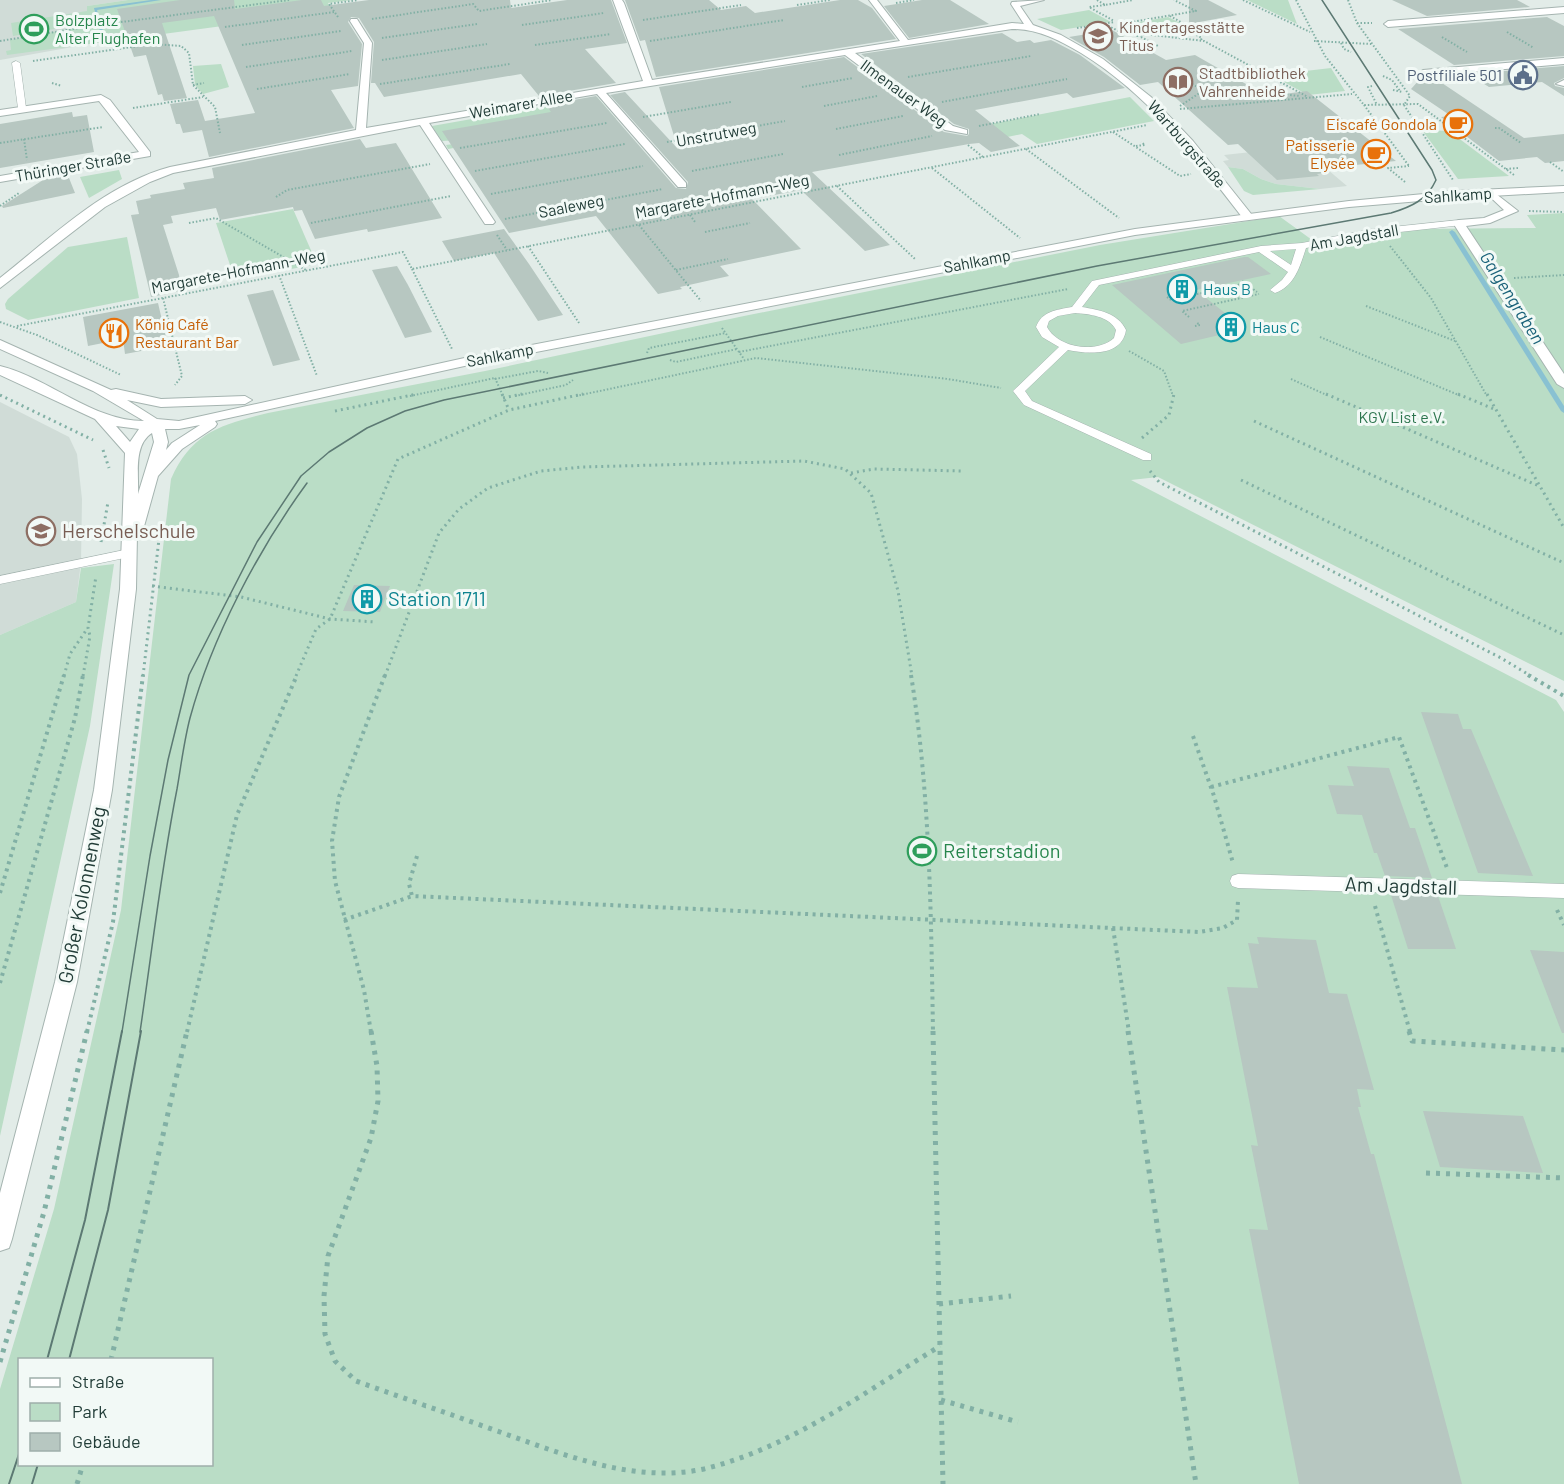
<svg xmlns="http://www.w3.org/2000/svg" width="1564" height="1484" viewBox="0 0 1564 1484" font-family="Barlow,sans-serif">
<rect width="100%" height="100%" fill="#e2ece8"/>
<g fill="#d0dcd7">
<path d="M0,0H128L87,6L95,43L0,60Z"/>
<path d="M1280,149L1308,153L1347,186L1320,189L1276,184L1261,179L1243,169L1228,167L1223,161L1229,160L1224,155Z"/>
<path d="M0,402L69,437L77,454L82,499L81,562L76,602L0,635Z"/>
</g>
<g fill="#baddc6" fill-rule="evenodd">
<path d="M128,0H352L328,3L331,9L326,12L7,55L6,51L11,50L10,40L91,25L90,23L13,36L11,23L87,11V6Z"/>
<path d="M1247,0H1288L1297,24Z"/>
<path d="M1089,10L1111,22L1061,30L1037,19Z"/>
<path d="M1168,17L1180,23C1165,33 1138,33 1122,25Z"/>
<path d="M221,64L229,87L203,94L195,85L193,66Z"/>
<path d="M1331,68L1345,91L1308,95L1271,75Z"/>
<path d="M597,97L616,119L448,149L446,145L461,143L460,140L442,141L432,126Z"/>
<path d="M1130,97L1154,121L1037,144L1022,134L993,140L975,127Z"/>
<path d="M1422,130L1449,131L1509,176L1458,179Z"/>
<path d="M1228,167L1243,169L1261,179L1276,184L1320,189L1253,195L1244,191Z"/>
<path d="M119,170L122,179L89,198L80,177Z"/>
<path d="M293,209L317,264L235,280L216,223Z"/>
<path d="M1564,213V681L1158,477L1131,480L1556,700L1564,712V1484H0V1389L54,1209L121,910L171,479C192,432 221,425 268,413L485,371L744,316L1100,245L1279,216L1319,245L1374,233L1415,229L1536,228L1527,215ZM20,1360H212V1464H20Z"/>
<path d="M127,237L139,298L28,320L6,309L5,304L8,299L68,247Z"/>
<path d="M114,564L90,726L0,1136V635L76,602L81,568Z"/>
</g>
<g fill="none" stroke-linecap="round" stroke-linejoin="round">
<g fill="#89c1d2" fill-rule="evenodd">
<path d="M151,0H161L97,10L106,42L103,43L94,8Z"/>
<path d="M1452,230L1455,232L1564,406V413L1561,411L1449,232Z"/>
</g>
</g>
<g fill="#b7c7c1">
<path d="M180,0H234L235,9L302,0H321L324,6L369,0H510L511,8L567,0H611L627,43L585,49L616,83L539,96L521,74L384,97L375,83H371L374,42L359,18L351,17L348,22L362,44L358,86L331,90L354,128L209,157L202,130L183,133L180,124H176L170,104L198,100L205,121L255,113L214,16L162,23L187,98L164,101L162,94L158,95L146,55L134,57L117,9Z"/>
<path d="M625,0H709L721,10L746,6L755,13L840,0H858L872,8L896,39L656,77L645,40L640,41Z"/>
<path d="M922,0H950L989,24L909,38L884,6Z"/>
<path d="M1189,0H1208L1237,15L1189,24Z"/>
<path d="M1392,0H1517L1530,7L1427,16Z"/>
<path d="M1547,17L1564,26V56L1454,65L1398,29Z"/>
<path d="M1112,30L1166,60L1195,55L1267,96L1307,91L1396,161L1325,168L1330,172L1317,174L1319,176L1277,180L1238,144L1228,145L1158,82L1140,85L1104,57L1069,37Z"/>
<path d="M1002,33L1017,42L1030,40L1034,43L1051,40L1055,42L1080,55L1125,88L1073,98L1067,93L975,110L1020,146L991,152L979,143L969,144L812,172L890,245L865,251L801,190L752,199L801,249L720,266L729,276L680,287L682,289L658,294L596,216L509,233L442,131L551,112L546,105L596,96L676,188L686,189L688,182L610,95L625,92L678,149L659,87L844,57L944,132L967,136L969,134V129L954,124L861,54Z"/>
<path d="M1564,66V78L1554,83L1555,86L1564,88V96L1542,82L1489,87L1468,74Z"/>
<path d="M1433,77L1524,138L1564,134V161L1545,163L1537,157L1499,161L1441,117L1451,116L1411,89L1421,78Z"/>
<path d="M72,112L73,117L87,115L94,152L0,168V124Z"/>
<path d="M360,139L366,148L396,143L442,218L368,232L367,229L315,239L302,210L294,211L293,207L220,220L216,208L171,216L173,223L163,225L179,275L181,291L151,297L131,215L139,214L136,201L151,198L150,195L185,189L183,183L214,178L212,168Z"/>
<path d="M67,173L75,193L3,208L2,206L51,175Z"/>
<path d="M504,229L529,264L563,315L538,321L494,253L454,261L442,241Z"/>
<path d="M1244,257H1248L1271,274L1196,290L1245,329L1181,344L1112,285Z"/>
<path d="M397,266L408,285L432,332L405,338L372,270Z"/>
<path d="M273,290L300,360L273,366L247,295Z"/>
<path d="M158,303L168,346L125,354L123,339L88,346L83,317Z"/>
<path d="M354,585L390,586L380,612L343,611Z"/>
<path d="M1421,712L1458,714L1463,729H1471L1533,876L1478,873Z"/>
<path d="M1347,766L1389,768L1410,828H1415L1432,878L1385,876L1377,853H1374L1362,815L1337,814L1328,785L1354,786Z"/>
<path d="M1391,895L1438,896L1456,949H1408Z"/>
<path d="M1257,937L1316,940L1329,993L1347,994L1374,1090L1357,1089L1361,1107H1358L1371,1154H1374L1462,1484H1299L1249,1229L1268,1230L1251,1145L1258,1146L1227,987L1258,988L1248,943L1259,944Z"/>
<path d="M1530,950L1564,952V1033H1562Z"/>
<path d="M1423,1111L1523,1116L1543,1173L1440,1167Z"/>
</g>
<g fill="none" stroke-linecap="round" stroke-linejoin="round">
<g stroke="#a5b4b0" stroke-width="1">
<g id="service">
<path d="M16,61L20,63L26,108L22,110L18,108L12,63Z"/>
<path d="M1459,220L1464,223L1462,225L1373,235L1306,248C1300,266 1295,286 1275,293L1270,290L1282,280L1288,272L1259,252L1099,285L1082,307C1099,310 1118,313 1126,330C1122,357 1088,354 1068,350L1025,391L1032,401L1151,454V460H1143L1024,405L1013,391L1059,347L1042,337L1036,327C1042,311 1056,310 1072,307L1092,281L1261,246L1302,243L1373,229ZM1296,249L1291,265L1270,251ZM1075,313C1089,314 1109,316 1116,330L1114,338C1097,354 1058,348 1047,327L1049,321L1058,316Z"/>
<path d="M129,549L134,550L135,553L134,556L0,584V576Z"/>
<path d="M1238,874L1564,884V898L1238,888L1232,886L1230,881L1232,876Z"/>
</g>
</g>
<g stroke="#a5b4b0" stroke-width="2">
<path id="pedestrian" d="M1564,80V86L1556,84Z"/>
</g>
<g stroke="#a5b4b0" stroke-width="2">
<g id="minor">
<path d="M613,0H622L624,3L652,80L900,41L869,0H877L908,40L1012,23L1024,24L1011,4L1012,2L1044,0L1020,6L1033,25L1061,35L1103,59L1151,97L1193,141L1252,215L1250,217H1242C1195,156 1148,94 1081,53C1059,40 1038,29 1012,29L855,53L953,126L967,130V134L945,130L845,55L606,93L686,183V187H678L597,94L429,123L495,222L493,224H485L420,125L173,173L150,182L105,207L0,288V278C52,237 104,185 170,167L356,130L364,43L350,21L351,19H357L372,43L366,128L643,81Z"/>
<path d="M1564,7V13L1388,27L1384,24L1388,21Z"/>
<path d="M1564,58V64L1423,76L1418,73L1423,70Z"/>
<path d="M101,95L110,100L150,152V156L0,182V176L139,152L99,101L0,116V110Z"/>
<path d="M1491,190L1518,211L1490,223L1466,226L1564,374V388L1557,384L1453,223L1459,220L1484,218L1504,210L1486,193Z"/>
</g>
</g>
<g stroke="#a5b4b0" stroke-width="2">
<path id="tertiary" d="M1564,186V192L1456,198L1349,207L1135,235L469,365L215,421L217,424L215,427L182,449L158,476L143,530L137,534L136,589L112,790L77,982L12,1239L9,1248L0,1251V1193L55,982L94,790L120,589L125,453L95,419L0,375V366C49,378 92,421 144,421L93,391L0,349V340L111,390L116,389L161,399L245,396L252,400L245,404L161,407L127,400L157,419L179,421L469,357L1135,229L1349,201L1456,191ZM200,425L172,443L166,450L168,442L165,429H179ZM116,426L139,429L130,442ZM152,433L154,442L138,494C139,475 133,445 152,433Z"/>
</g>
<g stroke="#82b0a5" stroke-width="2" stroke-dasharray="1.5 2" stroke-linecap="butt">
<path d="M1097,0L1105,5L1133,0"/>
<path d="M1243,0L1310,32"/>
<path d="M1296,0L1325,56L1364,105L1418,104L1514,175"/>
<path d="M1348,0L1357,23L1410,96L1404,105"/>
<path d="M896,3L914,0"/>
<path d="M797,5L830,0"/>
<path d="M1105,5L1089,7L1114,21"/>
<path d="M1170,16L1186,25L1179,26"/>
<path d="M338,17L329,4L358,0"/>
<path d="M372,19L473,4L479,11L552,0"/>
<path d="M643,20L741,5"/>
<path d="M1357,23H1372"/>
<path d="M1105,24L1118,31L1129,33"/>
<path d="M1120,24L1196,11L1174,0"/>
<path d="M522,25L604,13"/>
<path d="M1121,25L1132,31"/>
<path d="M225,27L334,12"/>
<path d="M1077,28L1115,22"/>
<path d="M1137,31L1144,35L1137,36L1129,33Z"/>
<path d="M1143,32L1179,26L1202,38L1201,40"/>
<path d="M1507,32L1534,48"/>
<path d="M1144,34L1204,41L1308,97"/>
<path d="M1141,37L1158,46"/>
<path d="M1442,37L1467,52"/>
<path d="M382,38L477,24"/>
<path d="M0,41L91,26L289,0"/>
<path d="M650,41L784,20"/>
<path d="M1314,41L1371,44"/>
<path d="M1341,43L1344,49L1351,52"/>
<path d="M242,45L341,31"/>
<path d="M535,45L611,34"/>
<path d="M382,60L487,44"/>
<path d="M33,61L153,44L181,46L189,53L193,85L215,107L220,133"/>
<path d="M246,67L352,51"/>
<path d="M1383,76L1392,80L1400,91"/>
<path d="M908,77L1031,56"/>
<path d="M52,83L62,86"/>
<path d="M380,84L510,64"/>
<path d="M1192,84L1203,90"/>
<path d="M193,85L204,83"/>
<path d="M1372,86L1368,87L1377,105"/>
<path d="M802,87L853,78"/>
<path d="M257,89L350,74"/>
<path d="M1393,90L1402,92"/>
<path d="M942,102L1067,79"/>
<path d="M1364,105L1409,166"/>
<path d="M1404,105L1453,180"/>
<path d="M824,106L877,96"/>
<path d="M1180,106L1204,90L1218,88L1300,96"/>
<path d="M133,108L203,97"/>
<path d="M1180,109L1352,94"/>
<path d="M643,117L731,102"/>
<path d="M979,126L1040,114"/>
<path d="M1495,128H1499L1521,143"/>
<path d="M836,129L903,116"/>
<path d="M1113,132L1180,176L1191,174"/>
<path d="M1455,132L1472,130"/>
<path d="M24,139L27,160"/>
<path d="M667,142L785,121"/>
<path d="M0,143L103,127"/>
<path d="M968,145L983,157"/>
<path d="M1136,146L1145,145L1141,142"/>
<path d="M460,148L607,123"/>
<path d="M1026,149L1119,218"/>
<path d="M839,155L932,136"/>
<path d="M1550,162L1564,172"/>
<path d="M932,168L1020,238"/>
<path d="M1506,169L1518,168"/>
<path d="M475,171L625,144"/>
<path d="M692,171L783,154"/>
<path d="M1405,182L1388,168L1409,166"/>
<path d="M837,186L915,259"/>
<path d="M491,194L643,166"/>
<path d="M276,197L287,190L430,164"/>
<path d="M690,197L703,211"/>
<path d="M0,206L19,193"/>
<path d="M1529,211L1564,212"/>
<path d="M690,215L695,222"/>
<path d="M505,219L663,189"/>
<path d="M189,223L216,218L306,270"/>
<path d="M311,223L451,196"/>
<path d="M639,225L701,301"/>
<path d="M705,232L750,223"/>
<path d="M497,235L507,250"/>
<path d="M528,246L579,323"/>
<path d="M1390,246L1431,298L1487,396"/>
<path d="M412,269L452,349"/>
<path d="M676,270L728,259"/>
<path d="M279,275L317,376"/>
<path d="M1514,278L1564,275"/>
<path d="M1242,281L1257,292"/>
<path d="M1167,297L1171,300L1246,283"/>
<path d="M163,298L182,376L175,385"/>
<path d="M1366,306L1455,341"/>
<path d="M1189,317L1182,311L1259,294"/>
<path d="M0,322L37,335L121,375"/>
<path d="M17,326L403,252L412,269L1147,125"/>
<path d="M1195,326L1200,325L1196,322"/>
<path d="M722,328L744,359"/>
<path d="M1320,337L1461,396"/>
<path d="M1129,351L1164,371L1173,396"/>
<path d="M739,352L1068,289"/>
<path d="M647,353L649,348L726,333"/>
<path d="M670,360L676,362L737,349"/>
<path d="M495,378L503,396"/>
<path d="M495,379L538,371L548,373"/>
<path d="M1291,379L1329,396"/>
<path d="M410,396L495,378"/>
<path d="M515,396L566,385L573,380"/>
<path d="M576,396L756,358L948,379L1001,388"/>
</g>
<g stroke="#82b0a5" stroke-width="3" stroke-dasharray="2 4" stroke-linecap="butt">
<path d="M502,394L509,410"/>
<path d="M1326,394L1539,486"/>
<path d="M1458,394L1494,409"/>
<path d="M1487,394L1564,528"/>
<path d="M0,395L93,440"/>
<path d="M503,398L522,394"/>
<path d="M335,411L417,394"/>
<path d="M1254,421L1564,563"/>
<path d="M1142,438L1169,415L1174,394"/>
<path d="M103,450L109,468"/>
<path d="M1150,471L1159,482L1501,658L1531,676"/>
<path d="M851,473L874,469L963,471"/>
<path d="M1241,480L1564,635"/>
<path d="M101,542L108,502"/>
<path d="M152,586L241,597L330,619L376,622"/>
<path d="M64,676L70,654L87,629"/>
<path d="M83,676L90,636L88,628L96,576"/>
<path d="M143,676L161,522"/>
<path d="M296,676L316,629L330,619L398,459L509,410L583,394"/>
<path d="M385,676L439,533L459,509L488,488L541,471L583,467L804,461L845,469L871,493L898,591L912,676"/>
</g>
<g stroke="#82b0a5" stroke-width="4" stroke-dasharray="3 4.5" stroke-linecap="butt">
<path d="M911,675C930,792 931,913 933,1032"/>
<path d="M1528,675L1564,696"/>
<path d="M1193,736L1214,796L1233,863"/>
<path d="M1211,787L1399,737L1447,868"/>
<path d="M417,856L409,884L412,896L1199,932L1223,928L1237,920L1238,900"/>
<path d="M0,893L64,675"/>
<path d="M1375,906L1410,1032"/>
<path d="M1557,910L1564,925"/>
<path d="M344,920L412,896"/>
<path d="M1113,928L1129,1032"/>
<path d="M0,983L75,718L83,675"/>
<path d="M87,1032L113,922L143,675"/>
<path d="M187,1032L237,815L297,675"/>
<path d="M371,1032L364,990L335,881L332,841L339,797L385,675"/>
</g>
<g stroke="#82b0a5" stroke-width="5" stroke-dasharray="4 6" stroke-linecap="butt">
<path d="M371,1031L377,1066L378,1101L371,1138L328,1256L324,1296L325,1334L335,1361L356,1381C403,1398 450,1414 497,1431C563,1454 632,1484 704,1469C790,1448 865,1392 940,1346"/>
<path d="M933,1031L943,1484"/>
<path d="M1128,1031L1196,1484"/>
<path d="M1409,1031L1412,1041L1564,1050"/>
<path d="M1426,1173L1564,1178"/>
<path d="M939,1304L1011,1296"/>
<path d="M111,1360L187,1031"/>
<path d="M0,1362L44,1212L87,1031"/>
<path d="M941,1400L1018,1422"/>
<path d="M77,1484L83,1464"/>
</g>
<use href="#service" fill="#fff" fill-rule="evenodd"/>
<use href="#pedestrian" fill="#fff" fill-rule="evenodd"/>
<use href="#minor" fill="#fff" fill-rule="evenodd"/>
<use href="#tertiary" fill="#fff" fill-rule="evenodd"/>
<g stroke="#5c7973" stroke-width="1.5">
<path d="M122,1032L150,856L168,760L189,675L257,542L301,476L329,452L367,428L405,411L444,400L1097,266L1391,213C1411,207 1427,200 1436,180L1432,170L1322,0"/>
<path d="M140,1032C152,951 161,870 177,789C181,766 184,741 190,718C212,637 258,550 307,483"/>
</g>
<g stroke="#5c7973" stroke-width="2">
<path d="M47,1360L85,1220L122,1031"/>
<path d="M69,1360L108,1210L141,1031"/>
<path d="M9,1484L20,1451"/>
<path d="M32,1484L38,1464"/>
</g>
</g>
<defs>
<g id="stadium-ring" transform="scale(1.5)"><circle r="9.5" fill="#f2f9f6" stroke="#2e9e5b" stroke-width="1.5"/><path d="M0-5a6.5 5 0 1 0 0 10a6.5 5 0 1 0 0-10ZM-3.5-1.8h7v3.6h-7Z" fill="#2e9e5b"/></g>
<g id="school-ring" transform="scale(1.5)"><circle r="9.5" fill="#f2f9f6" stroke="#8d6e63" stroke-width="1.5"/><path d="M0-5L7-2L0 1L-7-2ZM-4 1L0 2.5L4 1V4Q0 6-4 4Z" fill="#8d6e63"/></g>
<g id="civic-ring" transform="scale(1.5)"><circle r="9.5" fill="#f2f9f6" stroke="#5c6f8a" stroke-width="1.5"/><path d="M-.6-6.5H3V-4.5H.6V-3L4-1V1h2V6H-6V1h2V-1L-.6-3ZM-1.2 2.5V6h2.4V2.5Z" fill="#5c6f8a"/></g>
<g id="library-ring" transform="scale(1.5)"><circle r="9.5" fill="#f2f9f6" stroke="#8d6e63" stroke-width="1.5"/><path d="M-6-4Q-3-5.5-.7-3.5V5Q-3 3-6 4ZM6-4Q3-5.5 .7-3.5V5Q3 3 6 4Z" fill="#8d6e63"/></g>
<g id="cafe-ring" transform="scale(1.5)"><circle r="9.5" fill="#f2f9f6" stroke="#e8710a" stroke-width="1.5"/><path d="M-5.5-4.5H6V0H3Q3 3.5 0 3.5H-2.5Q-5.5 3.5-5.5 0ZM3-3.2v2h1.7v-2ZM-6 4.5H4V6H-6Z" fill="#e8710a"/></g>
<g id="building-ring" transform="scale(1.5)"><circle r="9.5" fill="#f2f9f6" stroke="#0f9aa8" stroke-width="1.5"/><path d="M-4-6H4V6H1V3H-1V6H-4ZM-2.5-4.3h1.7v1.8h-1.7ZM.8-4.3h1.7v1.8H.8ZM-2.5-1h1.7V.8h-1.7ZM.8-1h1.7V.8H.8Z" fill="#0f9aa8"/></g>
<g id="restaurant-ring" transform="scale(1.5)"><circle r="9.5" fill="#f2f9f6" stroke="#e8710a" stroke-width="1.5"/><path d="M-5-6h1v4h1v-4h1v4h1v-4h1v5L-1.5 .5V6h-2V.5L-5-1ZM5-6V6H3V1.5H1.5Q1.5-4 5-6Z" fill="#e8710a"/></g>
</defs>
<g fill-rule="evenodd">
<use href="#stadium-ring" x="34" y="29"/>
<use href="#school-ring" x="1098" y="36"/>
<use href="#civic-ring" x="1523" y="75"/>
<use href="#library-ring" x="1178" y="82"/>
<use href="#cafe-ring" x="1458" y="124"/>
<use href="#cafe-ring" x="1376" y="154"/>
<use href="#building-ring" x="1182" y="289"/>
<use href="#building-ring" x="1231" y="327"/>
<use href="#restaurant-ring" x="114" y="333"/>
<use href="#school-ring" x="41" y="531"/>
<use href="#building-ring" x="367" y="599"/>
<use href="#stadium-ring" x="922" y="851"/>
</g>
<g text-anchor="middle" stroke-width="6" stroke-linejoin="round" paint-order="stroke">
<g font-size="16" fill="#27864d" stroke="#f2f9f6" text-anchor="start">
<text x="55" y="26">Bolzplatz<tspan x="55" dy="18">Alter Flughafen</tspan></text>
</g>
<g font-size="16" fill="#785e54" stroke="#f2f9f6" text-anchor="start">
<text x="1119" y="33">Kindertagesstätte<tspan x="1119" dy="18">Titus</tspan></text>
<text x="1199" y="79">Stadtbibliothek<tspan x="1199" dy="18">Vahrenheide</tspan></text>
</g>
<g font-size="16" fill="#4e5e75" stroke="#f2f9f6" text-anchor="end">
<text x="1502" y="81">Postfiliale 501</text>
</g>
<g font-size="16" fill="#223d38" stroke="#f2f9f6">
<text transform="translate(904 93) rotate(36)" y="6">Ilmenauer Weg</text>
<text transform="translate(521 104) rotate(-10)" y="6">Weimarer Allee</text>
<text transform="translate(716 134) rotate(-10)" y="6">Unstrutweg</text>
<text transform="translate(1187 144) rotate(49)" y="6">Wartburgstraße</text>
<text transform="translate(73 166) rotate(-10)" y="6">Thüringer Straße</text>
<text transform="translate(1458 195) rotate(-4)" y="6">Sahlkamp</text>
<text transform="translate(722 196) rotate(-11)" y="6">Margarete-Hofmann-Weg</text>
<text transform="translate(571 206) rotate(-11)" y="6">Saaleweg</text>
<text transform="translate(1354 237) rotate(-10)" y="6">Am Jagdstall</text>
<text transform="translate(977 261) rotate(-11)" y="6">Sahlkamp</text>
<text transform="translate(238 271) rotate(-11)" y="6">Margarete-Hofmann-Weg</text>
<text transform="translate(500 355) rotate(-11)" y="6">Sahlkamp</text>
</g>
<g font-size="16" fill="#c56008" stroke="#f2f9f6" text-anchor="end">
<text x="1437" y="130">Eiscafé Gondola</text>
<text x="1355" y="151">Patisserie<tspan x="1355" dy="18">Elysée</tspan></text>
<text x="135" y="330" text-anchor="start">König Café<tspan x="135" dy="18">Restaurant Bar</tspan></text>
</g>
<g font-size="16" fill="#0d838f" stroke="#f2f9f6" text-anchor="start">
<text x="1203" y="295">Haus B</text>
<text x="1252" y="333">Haus C</text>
</g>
<g font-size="16" fill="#2b744d" stroke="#f2f9f6">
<text x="1402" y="423">KGV List e.V.</text>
</g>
<g font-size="18" font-style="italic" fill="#1b637a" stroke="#f2f9f6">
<text transform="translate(1512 298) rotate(58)" y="6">Galgengraben</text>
</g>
<g font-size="20" fill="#785e54" stroke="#f2f9f6" text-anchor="start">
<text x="62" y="538">Herschelschule</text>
</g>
<g font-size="20" fill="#0d838f" stroke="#f2f9f6" text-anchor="start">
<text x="388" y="606">Station 1711</text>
</g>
<g font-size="20" fill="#27864d" stroke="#f2f9f6" text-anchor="start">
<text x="943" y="858">Reiterstadion</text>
</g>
<g font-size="20" fill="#223d38" stroke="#f2f9f6">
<text transform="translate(1401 886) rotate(2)" y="7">Am Jagdstall</text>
<text transform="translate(82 895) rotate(-79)" y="7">Großer Kolonnenweg</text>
</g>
</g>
<rect x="18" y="1358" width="195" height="108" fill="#f2f9f6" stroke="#9faeaa" stroke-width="1.5"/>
<rect x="30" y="1378" width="30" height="9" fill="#ffffff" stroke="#9faeaa" stroke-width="1.5"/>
<text x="72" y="1388" font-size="18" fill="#223d38">Straße</text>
<rect x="30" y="1403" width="30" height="18" fill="#baddc6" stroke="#9faeaa" stroke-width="1.5"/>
<text x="72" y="1418" font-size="18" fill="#223d38">Park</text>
<rect x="30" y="1433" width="30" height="18" fill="#b7c7c1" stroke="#9faeaa" stroke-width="1.5"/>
<text x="72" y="1448" font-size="18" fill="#223d38">Gebäude</text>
</svg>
